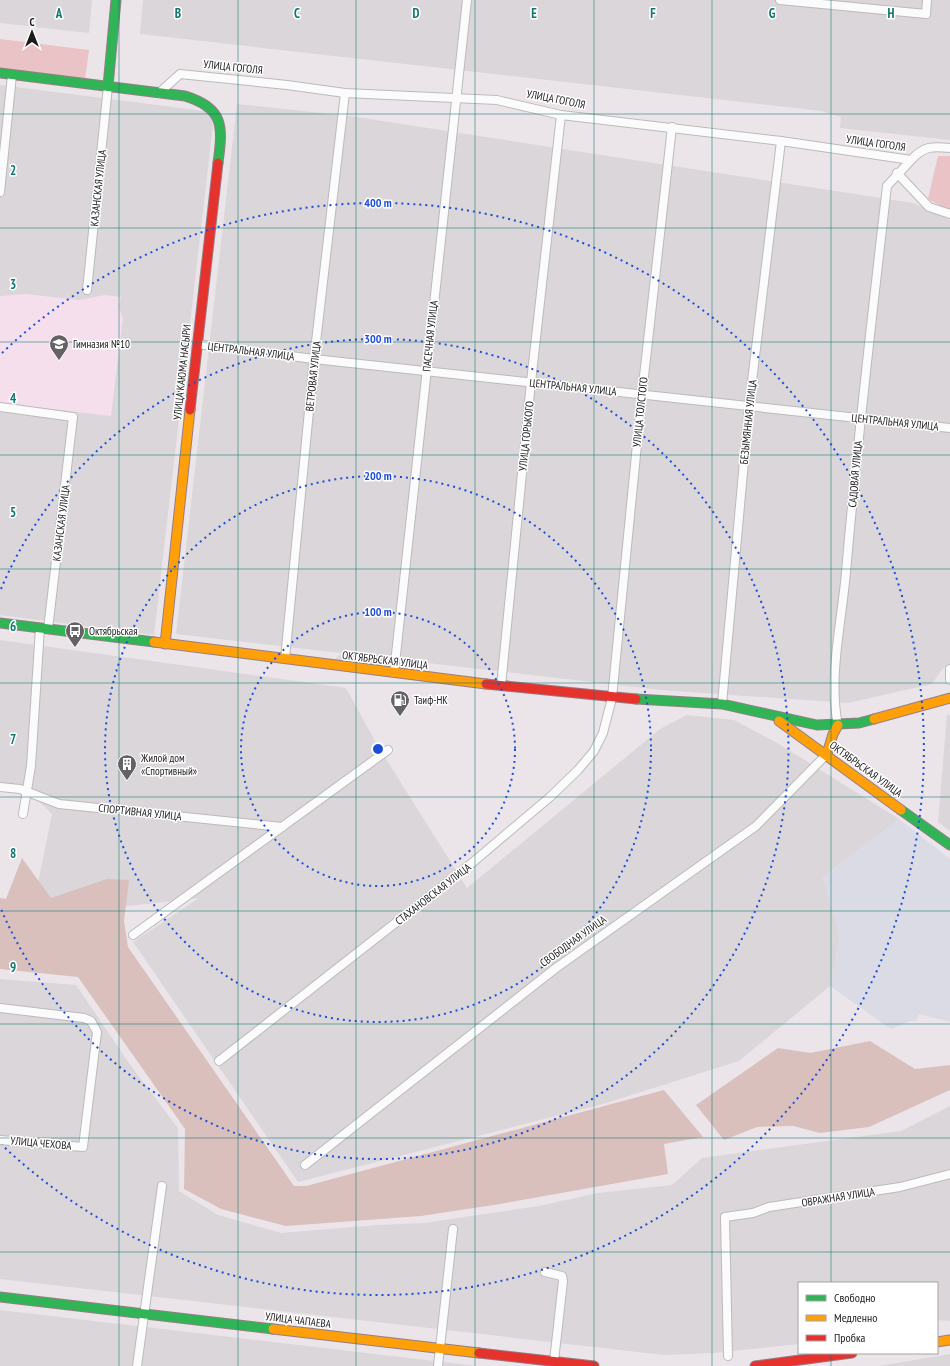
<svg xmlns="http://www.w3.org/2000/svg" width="950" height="1366" viewBox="0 0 950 1366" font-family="'PT Sans Narrow',sans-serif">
<rect width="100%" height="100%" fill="#ebe5ea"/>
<g fill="#dad6d9">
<path d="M0,0H92L89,33L0,23Z"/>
<path d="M143,0H950V140L840,128L841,117L821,111L140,34Z"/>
<path d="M0,85L204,111L211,116L213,125L154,635L0,615Z"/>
<path d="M237,104L350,116L913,203L950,220V667L943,668L932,684L848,703L661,690L176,634Z"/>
<path d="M0,640L346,688L376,743L467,888L660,729L687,715L734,720L779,744L899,819L823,877L840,936L830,986L739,1061L603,1104L298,1182L133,942L199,898L31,917L52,814L22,785L0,783Z"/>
<path d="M947,715H950V831L938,822Z"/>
<path d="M0,979L76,985L131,1066L178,1128L179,1191L218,1215L281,1233L378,1225L424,1223L539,1206L598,1193L672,1185L702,1158L901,1131L950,1106V1321L937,1320V1283H799V1344L714,1353L664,1355L0,1279Z"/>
<path d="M0,1310L477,1366H0Z"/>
<path d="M950,1354V1366H879Z"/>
</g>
<path fill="#dadbe4" d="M899,819L950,859V1022L919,1014L916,1021H910L891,1029L830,986L840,936L823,877Z"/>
<path fill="#f5dfec" d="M26,294L79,300L105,295L121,297L119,307L123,319L111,416L0,403V296Z"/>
<g fill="#e9c3c6">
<path d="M0,39L89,50L85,79L0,68Z"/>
<path d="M938,156H950V211L928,199Z"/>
</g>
<g fill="#dac0bc">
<path d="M22,858L51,898L107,879L129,880L124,921L128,947L294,1186H306L664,1090L703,1137L664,1144L668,1174L500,1204L421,1216L286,1226L221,1209L184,1189L185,1129L78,977L0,969V898L6,899Z"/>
<path d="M870,1041L915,1069L950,1065V1090L869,1127L820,1133L793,1126L757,1127L724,1140L696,1105L778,1048L810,1053Z"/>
</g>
<path fill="#d9d7d9" d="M354,642L388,646L387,666L333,661Z"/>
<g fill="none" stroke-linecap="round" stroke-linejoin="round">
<g stroke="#bcbabc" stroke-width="10">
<g id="street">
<path d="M780,0L926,14L927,0"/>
<path d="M159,93L180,74L287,85L345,93L497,100L561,115L781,141L911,160C924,146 932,146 950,148"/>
<path d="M897,173L929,207L950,214"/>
<path d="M0,192L12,75"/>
<path d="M87,290L108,86"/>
<path d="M197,344L314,359L950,428"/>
<path d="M0,407L73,417L48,629"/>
<path d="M285,659L314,359L345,93"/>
<path d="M950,669V680"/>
<path d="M394,673L467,0"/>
<path d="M501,686L531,382L561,115"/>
<path d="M722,704L749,406L781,141"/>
<path d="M838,725C828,678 842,620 846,572C857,443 872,315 887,186L911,160"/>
<path d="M0,787L20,789L59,804L282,827"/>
<path d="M23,814L31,766L40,628"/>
<path d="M133,935L388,750"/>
<path d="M0,1008L84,1018L91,1021L97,1032L83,1147L0,1140"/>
<path d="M219,1061L472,863L550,797L578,770L594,751L603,733L612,698L642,394L672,127"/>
<path d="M305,1165L556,968L756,826L827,754"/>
<path d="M545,1272L562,1276L563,1281L554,1361"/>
<path d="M728,1356L725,1217L753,1213L769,1207L900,1187L950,1174"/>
<path d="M137,1366L162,1186"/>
<path d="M438,1366L453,1229"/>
</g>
</g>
<g stroke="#957e88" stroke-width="11">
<g id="fast">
<path d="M0,73L185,96C224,108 223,126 218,163"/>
<path d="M108,86L116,0"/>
<path d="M0,623L154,642"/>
<path d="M636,699L722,704L817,725L859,723L874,719"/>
<path d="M901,810L950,845"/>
<path d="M0,1297L273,1329"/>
</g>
</g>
<g stroke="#957e88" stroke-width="11">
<g id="slow">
<path d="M154,642L486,684"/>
<path d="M165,644L190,410"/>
<path d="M874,719L950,698"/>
<path d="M779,721L901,810"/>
<path d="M827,754L833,734L838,725"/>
<path d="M273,1329L479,1353"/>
<path d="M937,1342L950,1340"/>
</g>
</g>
<g stroke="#957e88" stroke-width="11">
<g id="jam">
<path d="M190,410L218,163"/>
<path d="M486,684L636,699"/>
<path d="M479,1353L594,1366"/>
<path d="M755,1366L852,1353"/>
</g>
</g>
<use href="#street" stroke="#fcfbfc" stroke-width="8"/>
<use href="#fast" stroke="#30b455" stroke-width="9"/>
<use href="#slow" stroke="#ff9f0a" stroke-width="9"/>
<use href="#jam" stroke="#e5322d" stroke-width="9"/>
</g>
<path fill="none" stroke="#0f766e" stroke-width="1" stroke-opacity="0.55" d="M119,0V1366M238,0V1366M356,0V1366M475,0V1366M594,0V1366M712,0V1366M831,0V1283M0,114H950M0,228H950M0,342H950M0,455H950M0,569H950M0,683H950M0,797H950M0,911H950M0,1024H950M0,1138H950M0,1252H950M831,1353V1366"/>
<g fill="none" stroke="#1d4ed8" stroke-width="2" stroke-dasharray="2 4">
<circle cx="378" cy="749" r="137"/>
<circle cx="378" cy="749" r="273"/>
<path d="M1 589A410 410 0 1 1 1 909"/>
<path d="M2 353A546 546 0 1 1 2 1145"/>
</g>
<defs>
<g id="school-pin" transform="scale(1)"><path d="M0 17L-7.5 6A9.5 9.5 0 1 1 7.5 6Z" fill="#646264" stroke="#fff"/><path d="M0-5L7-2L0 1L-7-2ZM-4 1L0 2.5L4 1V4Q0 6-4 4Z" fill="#fff"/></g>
<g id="bus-pin" transform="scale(1)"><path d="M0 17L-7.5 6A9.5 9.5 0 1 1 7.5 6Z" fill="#646264" stroke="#fff"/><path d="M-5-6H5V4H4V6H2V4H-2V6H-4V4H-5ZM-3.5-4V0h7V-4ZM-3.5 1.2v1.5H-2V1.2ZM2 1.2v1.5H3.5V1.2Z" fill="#fff"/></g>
<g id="fuel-pin" transform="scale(1)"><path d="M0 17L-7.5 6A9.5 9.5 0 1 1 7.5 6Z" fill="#646264" stroke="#fff"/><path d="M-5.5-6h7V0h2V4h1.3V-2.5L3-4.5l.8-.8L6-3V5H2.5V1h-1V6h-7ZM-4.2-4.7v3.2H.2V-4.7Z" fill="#fff"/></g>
<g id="building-pin" transform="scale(1)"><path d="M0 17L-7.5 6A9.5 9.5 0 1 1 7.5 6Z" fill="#646264" stroke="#fff"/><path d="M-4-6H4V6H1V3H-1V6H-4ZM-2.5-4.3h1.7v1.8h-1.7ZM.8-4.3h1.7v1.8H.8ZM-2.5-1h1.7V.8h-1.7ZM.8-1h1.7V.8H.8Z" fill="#fff"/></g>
</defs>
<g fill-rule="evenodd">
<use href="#school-pin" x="59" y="344"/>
<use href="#bus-pin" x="75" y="631"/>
<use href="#fuel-pin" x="400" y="700"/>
<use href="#building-pin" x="127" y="764"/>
</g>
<g text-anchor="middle" stroke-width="3" stroke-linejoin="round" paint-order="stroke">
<g font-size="11" fill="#1c1c1c" stroke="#fff">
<text transform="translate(233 67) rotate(6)" y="4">УЛИЦА ГОГОЛЯ</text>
<text transform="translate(556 99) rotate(11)" y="4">УЛИЦА ГОГОЛЯ</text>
<text transform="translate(876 143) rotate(8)" y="4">УЛИЦА ГОГОЛЯ</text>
<text transform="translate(98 188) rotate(-84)" y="4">КАЗАНСКАЯ УЛИЦА</text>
<text transform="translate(430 336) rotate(-84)" y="4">ПАСЕЧНАЯ УЛИЦА</text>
<text transform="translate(251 351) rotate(7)" y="4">ЦЕНТРАЛЬНАЯ УЛИЦА</text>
<text transform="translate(182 372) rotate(-84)" y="4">УЛИЦА КАЮМА НАСЫРИ</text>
<text transform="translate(313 376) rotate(-84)" y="4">ВЕТРОВАЯ УЛИЦА</text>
<text transform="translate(573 387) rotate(6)" y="4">ЦЕНТРАЛЬНАЯ УЛИЦА</text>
<text transform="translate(640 412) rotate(-84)" y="4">УЛИЦА ТОЛСТОГО</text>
<text transform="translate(748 422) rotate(-84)" y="4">БЕЗЫМЯННАЯ УЛИЦА</text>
<text transform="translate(895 422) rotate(6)" y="4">ЦЕНТРАЛЬНАЯ УЛИЦА</text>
<text transform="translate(526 436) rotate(-84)" y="4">УЛИЦА ГОРЬКОГО</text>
<text transform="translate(855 474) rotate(-85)" y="4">САДОВАЯ УЛИЦА</text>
<text transform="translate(61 523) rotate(-83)" y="4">КАЗАНСКАЯ УЛИЦА</text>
<text transform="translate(385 660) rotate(7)" y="4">ОКТЯБРЬСКАЯ УЛИЦА</text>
<text transform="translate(866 769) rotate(36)" y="4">ОКТЯБРЬСКАЯ УЛИЦА</text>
<text transform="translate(140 812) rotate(6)" y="4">СПОРТИВНАЯ УЛИЦА</text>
<text transform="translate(433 894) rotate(-38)" y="4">СТАХАНОВСКАЯ УЛИЦА</text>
<text transform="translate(573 941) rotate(-36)" y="4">СВОБОДНАЯ УЛИЦА</text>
<text transform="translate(41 1143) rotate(5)" y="4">УЛИЦА ЧЕХОВА</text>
<text transform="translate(838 1197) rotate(-9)" y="4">ОВРАЖНАЯ УЛИЦА</text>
<text transform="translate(298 1320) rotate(7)" y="4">УЛИЦА ЧАПАЕВА</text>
</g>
<g font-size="11" fill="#1c1c1c" stroke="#fff" text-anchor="start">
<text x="73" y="348">Гимназия №10</text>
<text x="89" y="635">Октябрьская</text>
<text x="414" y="704">Таиф-НК</text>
<text x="141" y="762">Жилой дом<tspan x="141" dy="13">«Спортивный»</tspan></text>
</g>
</g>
<g font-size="13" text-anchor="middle" font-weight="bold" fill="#0f766e" stroke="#fff" stroke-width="3" stroke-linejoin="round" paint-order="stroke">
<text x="59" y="18">A</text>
<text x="178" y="18">B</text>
<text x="297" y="18">C</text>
<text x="416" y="18">D</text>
<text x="534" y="18">E</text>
<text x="653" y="18">F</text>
<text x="772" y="18">G</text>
<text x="891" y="18">H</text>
<text x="13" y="175">2</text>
<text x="13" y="289">3</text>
<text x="13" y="403">4</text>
<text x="13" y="517">5</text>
<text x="13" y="631">6</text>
<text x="13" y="744">7</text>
<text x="13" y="858">8</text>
<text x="13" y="972">9</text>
</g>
<circle cx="378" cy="749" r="6" fill="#1d4ed8" stroke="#fff" stroke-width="2"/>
<g font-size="12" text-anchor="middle" font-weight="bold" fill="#1d4ed8" stroke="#fff" stroke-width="3" stroke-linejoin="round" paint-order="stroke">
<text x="378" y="207">400 m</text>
<text x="378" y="343">300 m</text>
<text x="378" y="480">200 m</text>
<text x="378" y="616">100 m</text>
</g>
<rect x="798" y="1282" width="140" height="72" fill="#ffffff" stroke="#a4a4a4"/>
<rect x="806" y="1295" width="20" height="6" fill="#30b455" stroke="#a4a4a4"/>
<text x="834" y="1302" font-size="12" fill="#1c1c1c">Свободно</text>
<rect x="806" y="1315" width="20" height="6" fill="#ff9f0a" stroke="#a4a4a4"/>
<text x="834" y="1322" font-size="12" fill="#1c1c1c">Медленно</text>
<rect x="806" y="1335" width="20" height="6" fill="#e5322d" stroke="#a4a4a4"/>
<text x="834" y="1342" font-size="12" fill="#1c1c1c">Пробка</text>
<g transform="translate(32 32)" stroke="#ffffff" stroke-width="3" paint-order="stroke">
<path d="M0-3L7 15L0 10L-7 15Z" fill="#1c1c1c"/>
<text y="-6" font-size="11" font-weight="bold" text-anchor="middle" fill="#1c1c1c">С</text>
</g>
</svg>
